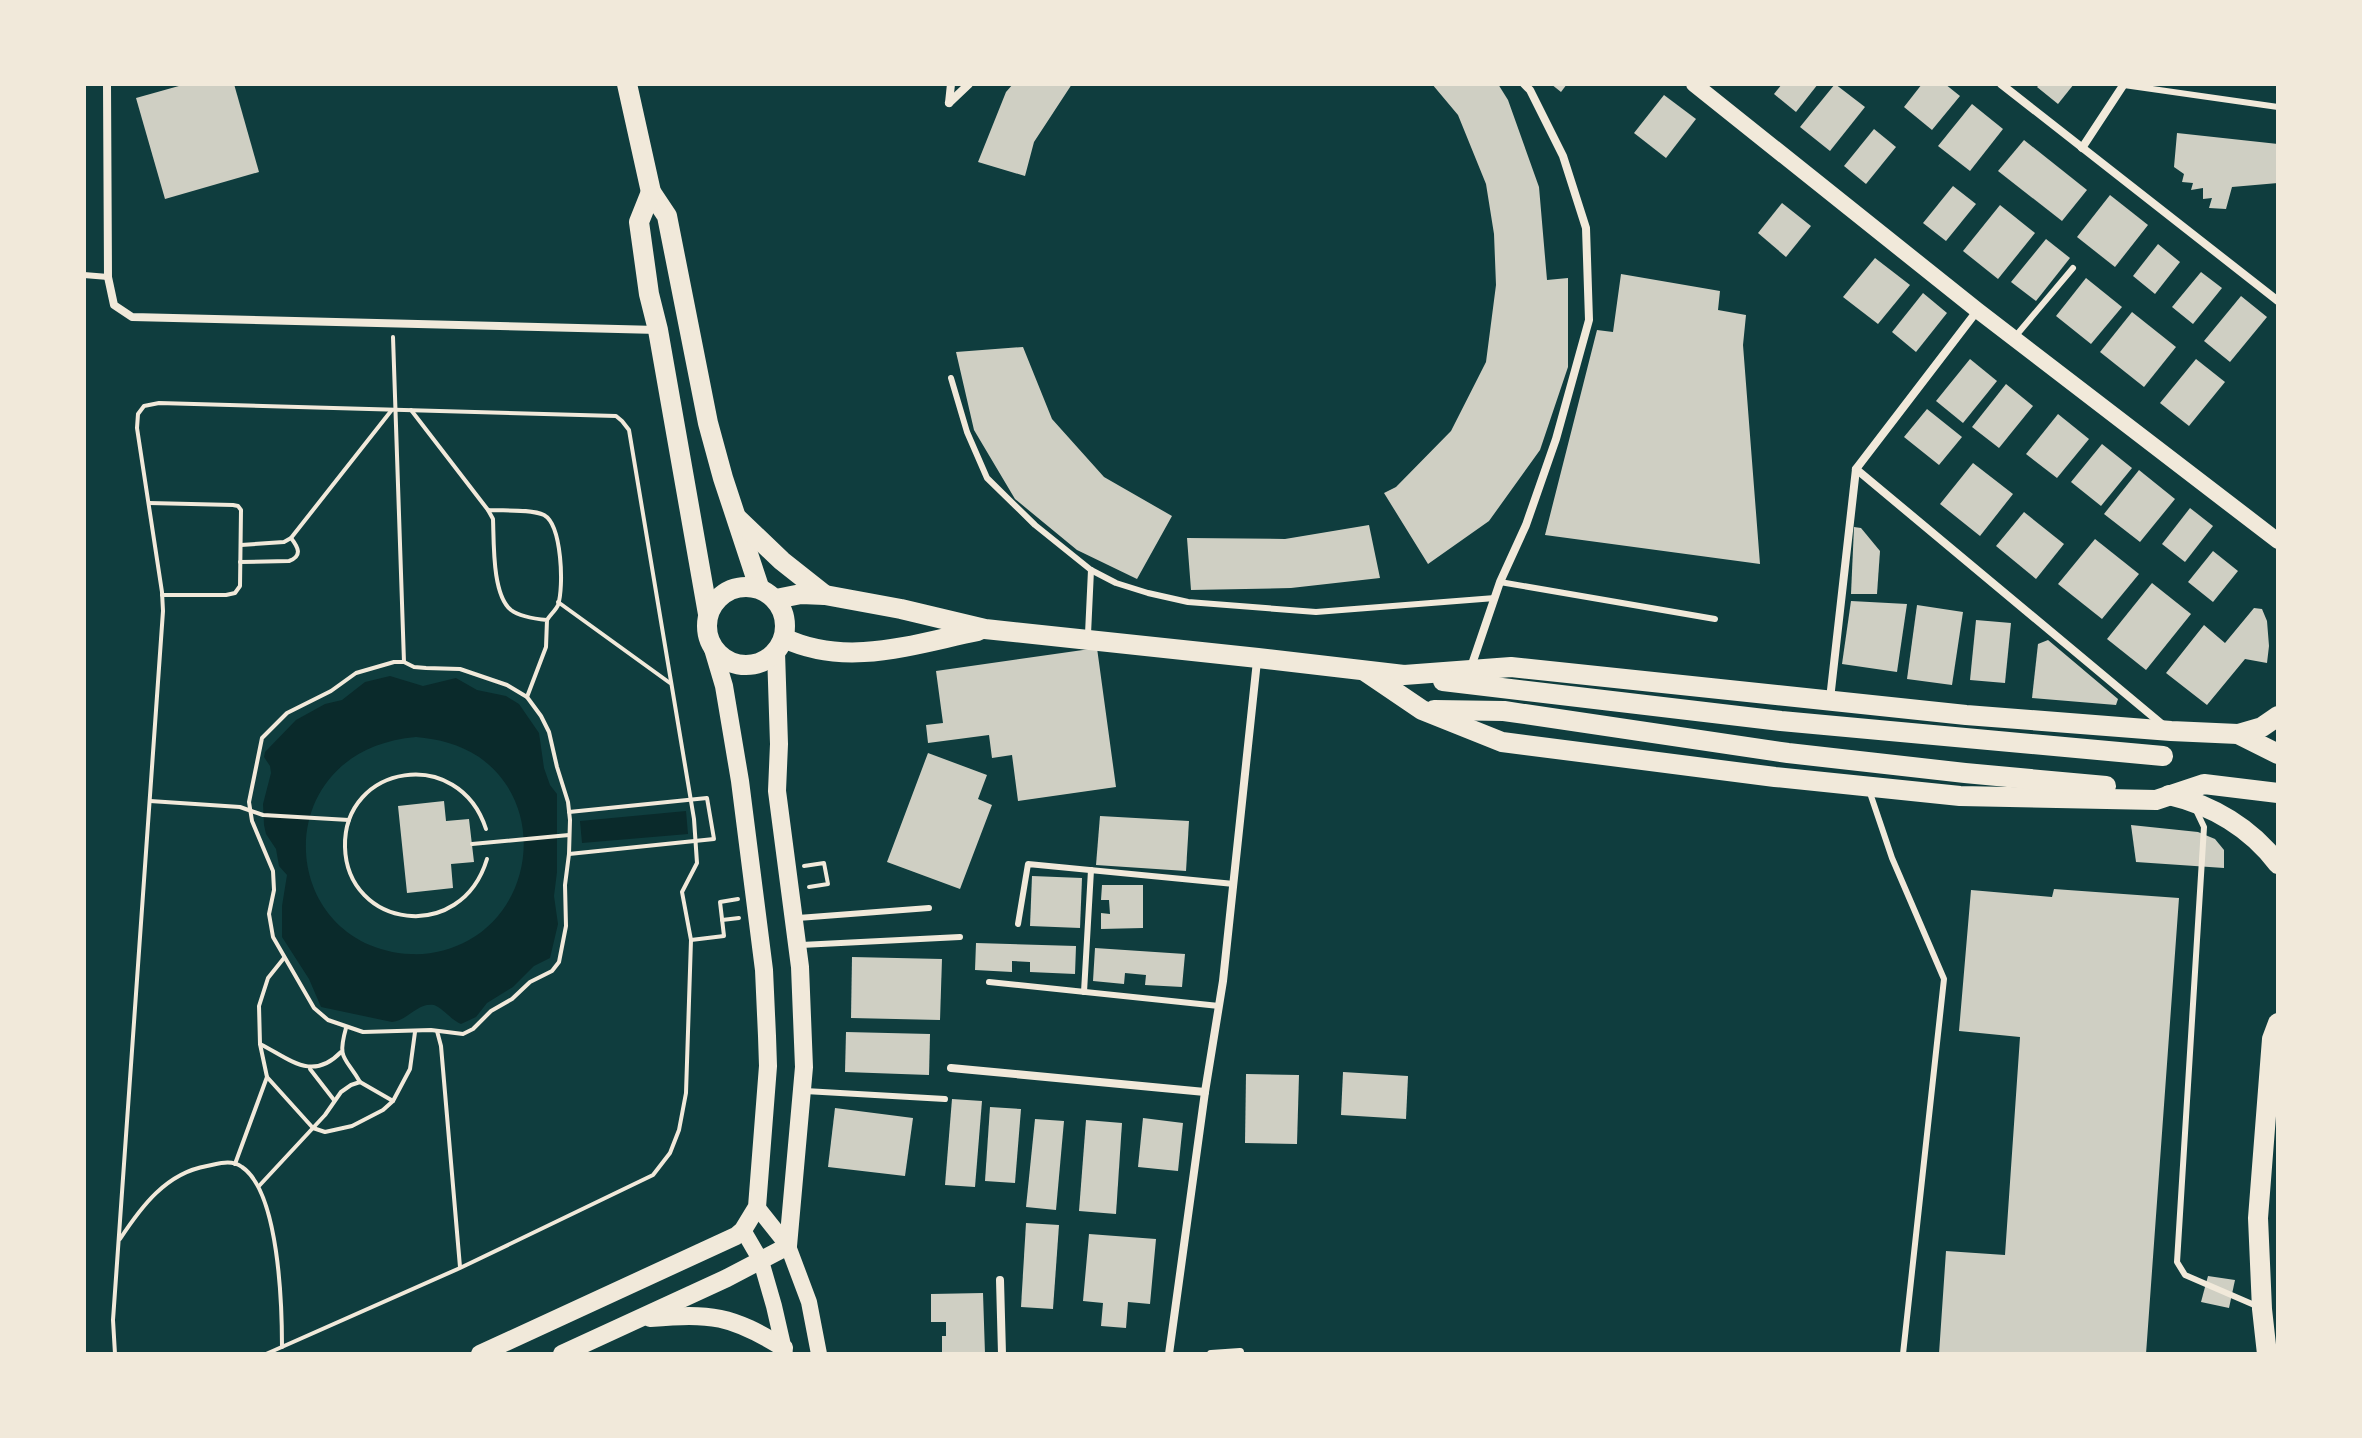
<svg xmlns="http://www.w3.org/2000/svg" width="2362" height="1438" viewBox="0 0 2362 1438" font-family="Helvetica,sans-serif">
<rect width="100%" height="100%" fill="#0f3d3e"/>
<g fill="#0a2a2b" fill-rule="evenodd">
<path d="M390,676L423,686L456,678L477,690L506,696L519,704L539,733L544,768L550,785L557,794V872L554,896L558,924L550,958L534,966L513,987L487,1003L476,1017L461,1024C451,1020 443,1008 434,1005C418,1002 407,1021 392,1022L321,1007L309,979L282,937V906L287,875L279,866L276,849L266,834L264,825L263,804L271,773L270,766L264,757L265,752L296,720L325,704L342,700L365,682ZM416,737C439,739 459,744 479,757C544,802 536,902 469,940C451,950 431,955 411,954C275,947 265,750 416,737Z"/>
<path d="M686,811L688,834L582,843L580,821Z"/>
</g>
<g fill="#cfcfc3">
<path d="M186,84H234L259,172L165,199L136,98Z"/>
<path d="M1013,84H1072L1034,142L1025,176L978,162L1006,92Z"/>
<path d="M1432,84H1498L1508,100L1539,187L1547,280L1568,278V367L1540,450L1489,521L1428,564L1384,493L1396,487L1451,431L1486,362L1496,285L1494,234L1486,184L1458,115Z"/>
<path d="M1551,84H1567L1561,92Z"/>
<path d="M1782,84H1818L1796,112L1774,94Z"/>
<path d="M1835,84L1865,107L1830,151L1800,127Z"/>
<path d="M1922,84H1945L1960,96L1932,130L1904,107Z"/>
<path d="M2040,84H2074L2058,104L2037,87Z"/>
<path d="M1664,95L1696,119L1666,158L1634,133Z"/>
<path d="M1972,104L2003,129L1970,171L1938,146Z"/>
<path d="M1874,129L1896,147L1866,184L1844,166Z"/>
<path d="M2177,133L2278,144V183L2232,187L2226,209L2209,208L2212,198L2203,199V188L2191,190L2193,183L2182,182L2184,174L2174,167Z"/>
<path d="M2024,140L2087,190L2062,221L1998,171Z"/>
<path d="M1953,186L1976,204L1946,241L1923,223Z"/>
<path d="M2110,195L2148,225L2115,267L2077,237Z"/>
<path d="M1782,203L1811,226L1786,257L1758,233Z"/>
<path d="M2000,205L2035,233L1998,279L1963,251Z"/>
<path d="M2046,239L2070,258L2036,301L2011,282Z"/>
<path d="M2158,244L2180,262L2155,294L2133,276Z"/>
<path d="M1875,258L1910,285L1878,324L1843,297Z"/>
<path d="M2201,272L2222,288L2193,324L2172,307Z"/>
<path d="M1621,274L1720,291L1718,310L1746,315L1743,345L1760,564L1545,535L1597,330L1613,332Z"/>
<path d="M2086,278L2122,307L2091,344L2056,316Z"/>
<path d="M1923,293L1947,313L1916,352L1892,332Z"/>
<path d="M2241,296L2267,317L2230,362L2204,341Z"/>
<path d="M2132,312L2176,347L2144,387L2100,352Z"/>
<path d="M1023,347L1052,419L1104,477L1172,516L1137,579L1077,550L1015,499L974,430L956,352Z"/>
<path d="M1970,359L1997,381L1963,423L1936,401Z"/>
<path d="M2196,359L2225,382L2189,426L2160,403Z"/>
<path d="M2006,384L2033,406L1999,448L1972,427Z"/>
<path d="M1927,409L1962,437L1939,465L1904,437Z"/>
<path d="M2058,414L2089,439L2057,478L2026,454Z"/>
<path d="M2102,444L2132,468L2101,506L2071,482Z"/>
<path d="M1973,463L2013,494L1980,536L1940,504Z"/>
<path d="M2139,470L2175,499L2140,542L2104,514Z"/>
<path d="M2190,508L2213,526L2185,562L2162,544Z"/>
<path d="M2024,512L2064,544L2036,579L1996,546Z"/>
<path d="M1369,525L1380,578L1291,588L1191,590L1187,538L1285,539Z"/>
<path d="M1854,527L1861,528L1880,551L1877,594H1851Z"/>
<path d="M2095,539L2139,574L2102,619L2058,584Z"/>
<path d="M2213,551L2238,571L2213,602L2188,582Z"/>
<path d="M2152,583L2191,614L2146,670L2107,639Z"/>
<path d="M1851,601L1907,604L1897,672L1842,664Z"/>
<path d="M1917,605L1963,612L1952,685L1907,679Z"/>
<path d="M2254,608L2262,609L2267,621L2269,646L2267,663L2245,659L2207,705L2166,673L2204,625L2225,643Z"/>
<path d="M1976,620L2011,623L2005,683L1970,680Z"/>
<path d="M2048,640L2118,699L2116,705L2032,698L2038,644Z"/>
<path d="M1097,648L1116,787L1018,801L1012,755L992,758L989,735L928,743L926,725L943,723L936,671Z"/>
<path d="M928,753L987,775L978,799L992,805L960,889L887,862Z"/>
<path d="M444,801L446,821L469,819L474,862L451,864L453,888L407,893L398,806Z"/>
<path d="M1100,816L1189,821L1186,871L1096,865Z"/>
<path d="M2131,825L2198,832L2215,839L2224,850V868L2136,862Z"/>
<path d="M1032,876L1082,878L1080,928L1030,926Z"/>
<path d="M1102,885H1143V928L1101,929V913L1110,914L1109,900H1101Z"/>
<path d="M2054,889L2179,898L2146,1354H1939L1946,1251L2005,1255L2020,1037L1959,1031L1971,890L2052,897Z"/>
<path d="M976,943L1076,946L1075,974L1030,972V962L1012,961V972L975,970Z"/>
<path d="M1095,948L1185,954L1182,987L1145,985L1146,975L1125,973L1124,984L1093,981Z"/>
<path d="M852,957L942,959L940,1020L851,1018Z"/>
<path d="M846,1032L930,1034L929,1075L845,1072Z"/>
<path d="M1343,1072L1408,1076L1406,1119L1341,1115Z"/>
<path d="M1246,1074L1299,1075L1297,1144L1245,1143Z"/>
<path d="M952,1099L982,1101L975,1187L945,1185Z"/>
<path d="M990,1107L1021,1109L1015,1183L985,1181Z"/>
<path d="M835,1108L913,1118L905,1176L828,1167Z"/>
<path d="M1143,1118L1183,1123L1178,1171L1138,1167Z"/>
<path d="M1035,1119L1064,1121L1056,1210L1026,1207Z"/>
<path d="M1086,1120L1122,1123L1116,1214L1079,1211Z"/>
<path d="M1026,1223L1059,1225L1053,1309L1021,1307Z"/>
<path d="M1089,1234L1156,1239L1150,1304L1128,1302L1126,1328L1101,1326L1103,1303L1083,1301Z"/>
<path d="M2208,1276L2235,1280L2229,1308L2201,1302Z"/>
<path d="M983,1293L985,1354H942V1336H946V1322H931V1294Z"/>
</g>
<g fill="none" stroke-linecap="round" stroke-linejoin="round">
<g stroke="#f1e9da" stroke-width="4">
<path d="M393,337L404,662"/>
<path d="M411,410L488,510L493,519C494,542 492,595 511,610C519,616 536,619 547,620L546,647L527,697"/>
<path d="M149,503L233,505L238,506L241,510L240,586L235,593L226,595H162"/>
<path d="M488,510C503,511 532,509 544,515C562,525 564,587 558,605C556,610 550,615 547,620"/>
<path d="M241,545L284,542L291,538L391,411"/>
<path d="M240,562L289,561C303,556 298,547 291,538"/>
<path d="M558,602L670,683"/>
<path d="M394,662H404L414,667L426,668L460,669L507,685L527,697L541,716L549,732L557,767L568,802L570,820L569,854L565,885L566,926L559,962L552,971L530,982L512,999L491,1011L473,1029L463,1034L431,1030L363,1032L328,1020L314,1008L273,937L269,914L274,890L273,871L252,821L249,802L262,738L287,713L331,691L356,673Z"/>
<path d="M150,801L240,807L263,815L349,820"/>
<path d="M569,812L707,798L714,839L569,854"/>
<path d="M486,829C459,745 343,764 345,847C347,928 461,945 487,859"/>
<path d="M472,844L569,835"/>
<path d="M804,866L824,863L828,884L809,887"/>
<path d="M722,920L739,918"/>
<path d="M691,940L724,936L720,902L738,899"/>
<path d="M284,958L268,978L259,1006L260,1044L267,1077L313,1128L325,1132L352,1126L383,1110L393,1101L410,1069L415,1032"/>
<path d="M346,1028C337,1060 345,1056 360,1082"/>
<path d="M437,1031L441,1046L460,1267"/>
<path d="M260,1044C290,1059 312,1082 341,1052"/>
<path d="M310,1069L334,1100"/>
<path d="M235,1164L267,1077"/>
<path d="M259,1186L325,1115L341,1092L351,1085L360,1082L393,1101"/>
<path d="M120,1239C141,1207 166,1173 207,1166C218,1164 231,1159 242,1167C279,1192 282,1305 282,1347"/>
<path d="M115,1354L113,1320L163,611L162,592L137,428L138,414L144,406L159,403L616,416L622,421L629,430L694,819L697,863L682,892L691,940L686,1093L679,1130L670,1153L653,1175L460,1268L266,1354"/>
</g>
<g stroke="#f1e9da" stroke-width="6">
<path d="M2124,85L2278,107"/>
<path d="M84,275L108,277"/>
<path d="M2014,338L2073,268"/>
<path d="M951,378L967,432L987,478L1035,525L1091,570L1116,583L1148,593L1188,602L1316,612L1495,598"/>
<path d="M1500,582L1715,619"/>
<path d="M1088,634L1091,570"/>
<path d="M1869,790L1892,858L1944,979L1903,1354"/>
<path d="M2195,808L2204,827L2177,1262L2185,1275L2259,1307"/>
<path d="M798,918L929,908"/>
<path d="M1018,924L1028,864L1234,884"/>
<path d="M801,945L960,937"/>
<path d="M989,982L1219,1006"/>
<path d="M1084,992L1091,870"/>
<path d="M805,1091L945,1099"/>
</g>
<g stroke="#f1e9da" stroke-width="8">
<path d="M107,84L108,277L114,305L132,317L658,330"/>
<path d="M2001,84L2278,301"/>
<path d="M949,103L969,84"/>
<path d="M949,103L951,84"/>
<path d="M2082,148L2124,84"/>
<path d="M1856,469L2163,725"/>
<path d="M1470,670L1500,582L1526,525L1556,439L1589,320L1586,228L1563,156L1530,90L1524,84"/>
<path d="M1830,699L1856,469L1977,311"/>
<path d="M951,1068L1205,1092"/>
<path d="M1000,1280L1002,1354"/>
<path d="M1169,1354L1205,1092L1223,981L1257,661"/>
<path d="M1211,1354L1240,1352"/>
</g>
<g stroke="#f1e9da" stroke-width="16">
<path d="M1694,84L1977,310L2278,541"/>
<path d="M757,1207L788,1246L809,1302L819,1354"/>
<path d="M743,1230L761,1261L774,1306L785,1354"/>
</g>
<g stroke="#f1e9da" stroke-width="18">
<path d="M650,1318C711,1313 731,1315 784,1348"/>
<path d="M480,1354L736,1236L743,1230L757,1207L768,1066L767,1036L764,970L740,781L724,686L713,649"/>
<path d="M562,1354L727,1278L788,1246L804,1067L800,967L777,791L779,744L776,652"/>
</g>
<g stroke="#f1e9da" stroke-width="20">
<path d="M627,84L651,192L667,216L708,423L723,478L759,587"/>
<path d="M651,192L639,222L649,294L658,330L708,614"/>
<path d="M738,519L782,561L825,595"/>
<circle cx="746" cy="626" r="39"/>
<path d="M776,599L801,594L825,595L901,609L985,629L1258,658L1404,675L1511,667L1966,715L2171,731L2238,734L2278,754"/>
<path d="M784,638C847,668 913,644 978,631"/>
<path d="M1366,672L1422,710L1502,742L1775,777L1960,796L2156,800L2204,784L2278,793"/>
<path d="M1443,681L1781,721L2163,756"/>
<path d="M1434,710L1504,711L1788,753L1965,773L2106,786"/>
<path d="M2238,734L2262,727L2278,716"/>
<path d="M2169,795C2212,805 2251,828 2278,864"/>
<path d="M2267,1354L2262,1309L2258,1218L2272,1039L2278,1023"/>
</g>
</g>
<rect width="2362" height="1438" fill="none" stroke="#f1e9da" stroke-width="172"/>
</svg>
